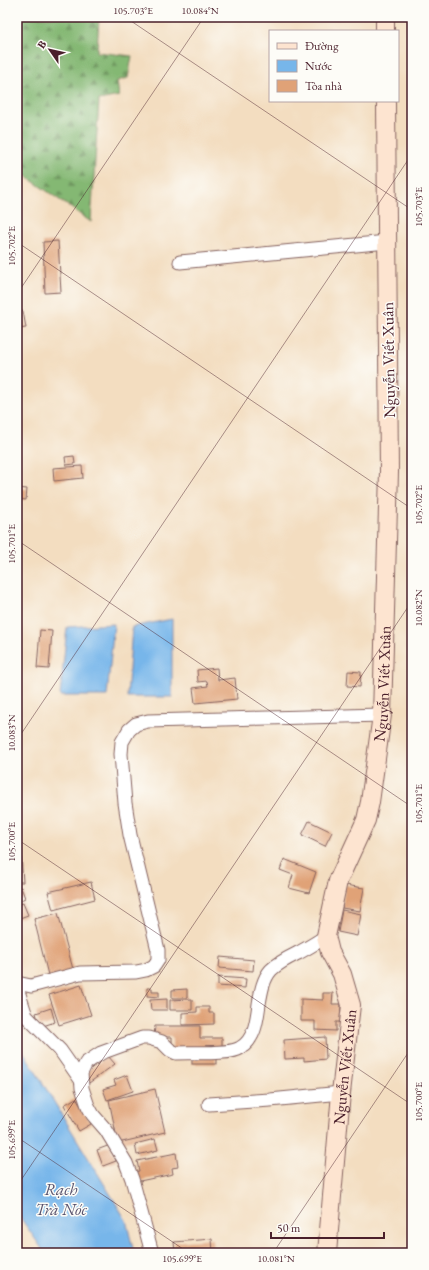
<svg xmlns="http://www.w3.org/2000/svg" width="429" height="1270" viewBox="0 0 429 1270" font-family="'EB Garamond',serif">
<defs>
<pattern id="forest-firs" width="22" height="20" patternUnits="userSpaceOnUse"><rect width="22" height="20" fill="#84b873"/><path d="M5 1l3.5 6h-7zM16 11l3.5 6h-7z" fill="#6e955f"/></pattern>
</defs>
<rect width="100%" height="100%" fill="#fdfcf7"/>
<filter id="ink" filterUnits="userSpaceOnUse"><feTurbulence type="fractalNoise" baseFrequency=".025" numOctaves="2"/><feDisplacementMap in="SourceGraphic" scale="8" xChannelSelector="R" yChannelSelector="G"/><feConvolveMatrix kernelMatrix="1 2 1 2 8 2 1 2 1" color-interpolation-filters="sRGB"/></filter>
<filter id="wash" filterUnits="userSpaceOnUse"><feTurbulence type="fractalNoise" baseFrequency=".012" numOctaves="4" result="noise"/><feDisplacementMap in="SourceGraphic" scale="16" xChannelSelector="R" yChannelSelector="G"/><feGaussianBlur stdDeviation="0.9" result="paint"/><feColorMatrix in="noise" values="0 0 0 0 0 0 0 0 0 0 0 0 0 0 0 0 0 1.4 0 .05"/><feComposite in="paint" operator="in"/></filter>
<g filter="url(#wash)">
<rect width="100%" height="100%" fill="#f3ddc0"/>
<path fill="url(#forest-firs)" stroke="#676c4f" d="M17,17H99L97,52L132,56L128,78L117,81L119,96L99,100L91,222L17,170Z"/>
<g fill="#77b6ea" stroke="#606a8a">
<path d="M172,619V697H127L132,627Z"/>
<path d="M114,624L107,696H60L67,627Z"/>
<path d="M17,1041L126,1220L134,1253H45L17,1213Z"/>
</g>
<g id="blocks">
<g fill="#e0a277">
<path d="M58,241L61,292L45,293L43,242Z"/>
<path d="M23,311L26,328L17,329V312Z"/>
<path d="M74,456L75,464L66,465L65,457Z"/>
<path d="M82,466L83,478L54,481L53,468Z"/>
<path d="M17,488L27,489L26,500L17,499Z"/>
<path d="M40,630L52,631L49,669L37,668Z"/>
<path d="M217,668L218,680L235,678L237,699L195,703L193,688L208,686L207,681L198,682L197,670Z"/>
<path d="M348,671L361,672L360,687L347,686Z"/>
<path d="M309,821L332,832L325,846L302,835Z"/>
<path d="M17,853H21L23,882H17Z"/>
<path d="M284,859L316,872L309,893L289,888L293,875L280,870Z"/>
<path d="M91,882L95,899L53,910L48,892Z"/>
<path d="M345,885L364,888L360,911L342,908Z"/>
<path d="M21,887L25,898L17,902V889Z"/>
<path d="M23,903L28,915L17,919V905Z"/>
<path d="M342,910L361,914L357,936L338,932Z"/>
<path d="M58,913L74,973L49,979L34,919Z"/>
<path d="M220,957L254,960L253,971L219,968Z"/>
<path d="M218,977L246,979L245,988L218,986Z"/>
<path d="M81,985L91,1015L59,1025L49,995Z"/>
<path d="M147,988H152V992H159V997L147,996Z"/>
<path d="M187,989V998H172V990Z"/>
<path d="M323,993H333L332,1004H341L340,1022H336V1031L315,1030V1021H301V999L323,1000Z"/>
<path d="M167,999V1010H151L150,1000Z"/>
<path d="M192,999V1010H170V1000Z"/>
<path d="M197,1007H209V1013H214V1024L182,1025V1013L197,1012Z"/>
<path d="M51,1008L55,1022L40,1027L36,1013Z"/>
<path d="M155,1026H200V1038H222V1050H172V1037H154Z"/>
<path d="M325,1037L326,1059L304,1061V1058L285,1059L284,1040Z"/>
<rect x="192" y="1054" width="24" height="10"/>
<path d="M108,1056L115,1064L89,1083L82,1075Z"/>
<path d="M127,1075L133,1091L107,1100L103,1089L116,1085L114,1080Z"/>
<path d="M155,1089L165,1132L118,1143L109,1100Z"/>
<path d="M76,1098L91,1124L79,1131L64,1105Z"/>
<path d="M155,1139L158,1150L137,1155L135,1144Z"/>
<path d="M110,1145L116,1161L103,1166L97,1150Z"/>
<path d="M176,1153L178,1167L172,1168L173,1174L135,1182L133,1172L139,1171L137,1161Z"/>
<path d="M212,1239L213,1253H175L174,1242Z"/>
</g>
</g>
</g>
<g filter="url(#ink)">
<use href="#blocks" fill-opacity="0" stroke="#85625f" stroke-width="1"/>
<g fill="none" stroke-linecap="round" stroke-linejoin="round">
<g stroke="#85625f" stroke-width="15">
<g id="street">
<path d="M180,262L387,242"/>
<path d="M17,983L31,986L80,973L136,972L146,970L154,966L158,960V950L130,835L125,803L121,754L122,742L129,730L136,724L148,721L382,715"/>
<path d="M17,988L26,1016L60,1050L81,1080"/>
<path d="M209,1104L270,1100L341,1093"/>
<path d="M152,1253L132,1179L126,1163L106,1130L93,1115L88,1106L82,1088L81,1073L86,1063L101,1053L142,1038H149L162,1042L170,1050L176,1053C190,1052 230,1055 240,1048C255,1040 257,1019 259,1004C261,992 263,979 271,970C279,962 290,957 300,952C309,947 318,942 326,936"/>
</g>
</g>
<g stroke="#85625f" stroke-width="20">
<g id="secondary">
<path d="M385,17V31"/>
<path id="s1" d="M327,1253L341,1093L351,1005L342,974L330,952L326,936L338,881L366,820L370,802L382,715L389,472L386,101"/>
</g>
</g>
<use href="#street" stroke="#fff" stroke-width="13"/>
<use href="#secondary" stroke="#fde4d0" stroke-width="18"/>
</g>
</g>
<path fill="none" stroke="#4a1f2b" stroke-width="1" stroke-opacity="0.45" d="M125,17L412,210M17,242L412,509M17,294L204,17M17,540L412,807M17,740L412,154M17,839L412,1105M17,1137L189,1253M17,1186L412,601M273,1253L412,1047"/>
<g text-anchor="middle" stroke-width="3" stroke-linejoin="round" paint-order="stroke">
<g font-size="16" fill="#4a1f2b" stroke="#fdfcf7">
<text transform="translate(388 360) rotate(-91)" y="6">Nguyễn Viết Xuân</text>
<text dy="6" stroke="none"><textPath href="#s1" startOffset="584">Nguyễn Viết Xuân</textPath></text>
<text dy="6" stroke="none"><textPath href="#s1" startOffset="187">Nguyễn Viết Xuân</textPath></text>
</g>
<g font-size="17" font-style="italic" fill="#5a546e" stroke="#fdfcf7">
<text x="61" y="1195">Rạch<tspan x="61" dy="20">Trà Nóc</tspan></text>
</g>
</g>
<rect width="429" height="1270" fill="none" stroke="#fdfcf7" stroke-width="44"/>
<rect x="269" y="30" width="130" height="72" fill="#fdfcf7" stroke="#b5a4a5"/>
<rect x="277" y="43" width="20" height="6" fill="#fde4d0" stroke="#b5a4a5"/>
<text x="305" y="50" font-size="12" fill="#4a1f2b">Đường</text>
<rect x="277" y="60" width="20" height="12" fill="#77b6ea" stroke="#b5a4a5"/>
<text x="305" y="70" font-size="12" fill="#4a1f2b">Nước</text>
<rect x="277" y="80" width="20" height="12" fill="#e0a277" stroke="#b5a4a5"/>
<text x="305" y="90" font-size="12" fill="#4a1f2b">Tòa nhà</text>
<g transform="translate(50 50) rotate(304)" stroke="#fdfcf7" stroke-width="3" paint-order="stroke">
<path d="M0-3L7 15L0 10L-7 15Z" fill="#4a1f2b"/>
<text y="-6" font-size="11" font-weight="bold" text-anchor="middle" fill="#4a1f2b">B</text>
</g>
<path d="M271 1232v6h113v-6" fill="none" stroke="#4a1f2b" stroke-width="2"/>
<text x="277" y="1232" font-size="12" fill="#4a1f2b" stroke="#fdfcf7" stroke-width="3" paint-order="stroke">50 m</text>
<rect x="22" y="22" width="385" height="1226" fill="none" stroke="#4a1f2b" stroke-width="1.5"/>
<g font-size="10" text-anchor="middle" fill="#4a1f2b">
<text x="133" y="14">105.703°E</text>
<text x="200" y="14">10.084°N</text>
<text transform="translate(418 207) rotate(-90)" y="4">105.703°E</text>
<text transform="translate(11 246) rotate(-90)" y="4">105.702°E</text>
<text transform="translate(418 505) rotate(-90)" y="4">105.702°E</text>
<text transform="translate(11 544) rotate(-90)" y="4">105.701°E</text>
<text transform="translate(418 608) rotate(-90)" y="4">10.082°N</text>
<text transform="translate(11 733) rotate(-90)" y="4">10.083°N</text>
<text transform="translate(418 804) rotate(-90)" y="4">105.701°E</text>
<text transform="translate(11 842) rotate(-90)" y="4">105.700°E</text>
<text transform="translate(418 1102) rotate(-90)" y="4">105.700°E</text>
<text transform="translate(11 1140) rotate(-90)" y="4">105.699°E</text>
<text x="182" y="1262">105.699°E</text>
<text x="276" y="1262">10.081°N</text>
</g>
</svg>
